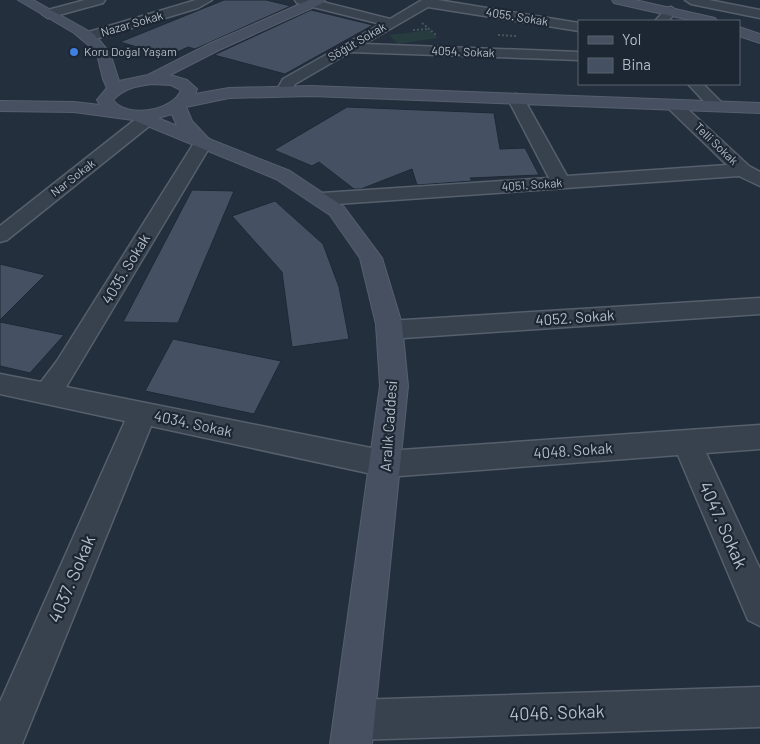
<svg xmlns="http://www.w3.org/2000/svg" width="760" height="744" viewBox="0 0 760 744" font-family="Barlow,sans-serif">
<rect width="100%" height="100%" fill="#242f3e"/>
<path fill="#263c3f" d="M429,30L438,38L398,44L389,35Z"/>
<g fill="#455162" stroke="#1f2835">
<path d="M224,0H266L291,6L195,49L188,47L169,56L120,42Z"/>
<path d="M311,10L373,25L285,74L214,55Z"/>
<path d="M347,107L494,113L500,149L525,148L539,175L470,178L472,181L417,185L412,169L361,189H354L319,162L312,166L274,150Z"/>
<path d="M192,190L234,191L178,323L123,322Z"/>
<path d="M275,201L323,244L339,287L349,339L292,347L282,272L232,216Z"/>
<path d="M0,264L45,275L0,320Z"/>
<path d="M0,322L64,335L30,373L0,366Z"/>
<path d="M173,339L281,361L254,414L145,391Z"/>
</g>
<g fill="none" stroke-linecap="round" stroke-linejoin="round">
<g stroke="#565f6c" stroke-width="3">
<g id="street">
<path d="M85,0H105L103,3L48,18L42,14L44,11Z"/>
<path d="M196,0H212L198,8L92,40L87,41L80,37L82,34Z"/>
<path d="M295,0H315L390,19L422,0H438L579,23V31L428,7L364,44L579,52V60L350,52L295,84L291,91H281L278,88L283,79L381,24L297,3Z"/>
<path d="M685,0H709L760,10V18L691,4Z"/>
<path d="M671,7L677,11L668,21H655L667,8Z"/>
<path d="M688,84H703L726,107L724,110H712Z"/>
<path d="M516,94L522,96L524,99L567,176L727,165L668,108L666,105L668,102H680L749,166L760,172V186L739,176L322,205L315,203L312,199L315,195L322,193L549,178L508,99L510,96Z"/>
<path d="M147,114L153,115L155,119L153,123L7,240L0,242V226L141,115Z"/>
<path d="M203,138L209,139L212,143L66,387L386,451L760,425V449L706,453L760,569V626L748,620L678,455L386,477L151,426L22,744H0V702L125,421L0,394V374L41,382L57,361L194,143L197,139Z"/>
<path d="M760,298V314L389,339L380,336L377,330L380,324L389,321Z"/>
<path d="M760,687V727L355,740L341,734L335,720L341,706L355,700Z"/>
</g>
</g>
<g stroke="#565f6c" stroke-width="2">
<g id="secondary">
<path d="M18,0H33L94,34L110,53L119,81L148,75L209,44L309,0H325L323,3L219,50L170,75L187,80L197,89L195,94L229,88L311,86L760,103V113L311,96L229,98L186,107L192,121L209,139L290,171L344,207L382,258L402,324L408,386L372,744H330L380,386L376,324L360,258L330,215L276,179L133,120L74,112L0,111V101L74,102L100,105L97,100L107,88L103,79L98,58L92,48L74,33ZM152,84L171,85L181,90C173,111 127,119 113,100C124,88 137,86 152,84ZM172,114L177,126L158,118Z"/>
<path d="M612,0H635L715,18L717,21H694L614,3Z"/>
<path d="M739,27L760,34V43L739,36Z"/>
</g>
</g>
<g stroke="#44595c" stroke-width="2" stroke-dasharray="2 2" stroke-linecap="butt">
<path d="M422,23L436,35"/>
<path d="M413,30L429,29"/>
<path d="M498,35L516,36"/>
</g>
<use href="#street" fill="#38414e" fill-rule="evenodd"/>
<use href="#secondary" fill="#465061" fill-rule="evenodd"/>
</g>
<circle fill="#3f7fe0" stroke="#1d2633" stroke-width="2" cx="74" cy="52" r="5"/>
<g text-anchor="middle" stroke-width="4.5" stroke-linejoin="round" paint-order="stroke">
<g font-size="12" fill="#b4bcc9" stroke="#1d2633">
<text transform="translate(517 17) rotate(9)" y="4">4055. Sokak</text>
<text transform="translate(132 24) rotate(-16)" y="4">Nazar Sokak</text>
<text transform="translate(357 42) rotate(-30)" y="4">Söğüt Sokak</text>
<text transform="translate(463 52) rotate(2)" y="4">4054. Sokak</text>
<text transform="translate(716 144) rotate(44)" y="4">Telli Sokak</text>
<text transform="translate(73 178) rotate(-38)" y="4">Nar Sokak</text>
<text transform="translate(532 185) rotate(-4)" y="4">4051. Sokak</text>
</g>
<g font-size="12" fill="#b4bcc9" stroke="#1d2633" text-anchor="start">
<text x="84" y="56">Koru Doğal Yaşam</text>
</g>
<g font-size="15" fill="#b4bcc9" stroke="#1d2633">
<text transform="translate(126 269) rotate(-59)" y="5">4035. Sokak</text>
<text transform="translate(575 318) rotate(-4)" y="5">4052. Sokak</text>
<text transform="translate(193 424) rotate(12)" y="5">4034. Sokak</text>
<text transform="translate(389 426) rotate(-86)" y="5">Aralık Caddesi</text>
<text transform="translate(573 451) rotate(-4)" y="5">4048. Sokak</text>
</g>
<g font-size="18" fill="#b4bcc9" stroke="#1d2633">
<text transform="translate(723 525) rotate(66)" y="6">4047. Sokak</text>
<text transform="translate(72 579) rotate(-67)" y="6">4037. Sokak</text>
<text transform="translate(557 713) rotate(-2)" y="6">4046. Sokak</text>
</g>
</g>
<rect x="578" y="20" width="162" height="65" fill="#1d2633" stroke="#59626f"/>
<rect x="588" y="36" width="25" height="8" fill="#465061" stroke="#59626f"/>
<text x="622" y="45" font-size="15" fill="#b4bcc9">Yol</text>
<rect x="588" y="58" width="25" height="15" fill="#455162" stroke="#59626f"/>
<text x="622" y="70" font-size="15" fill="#b4bcc9">Bina</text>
</svg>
